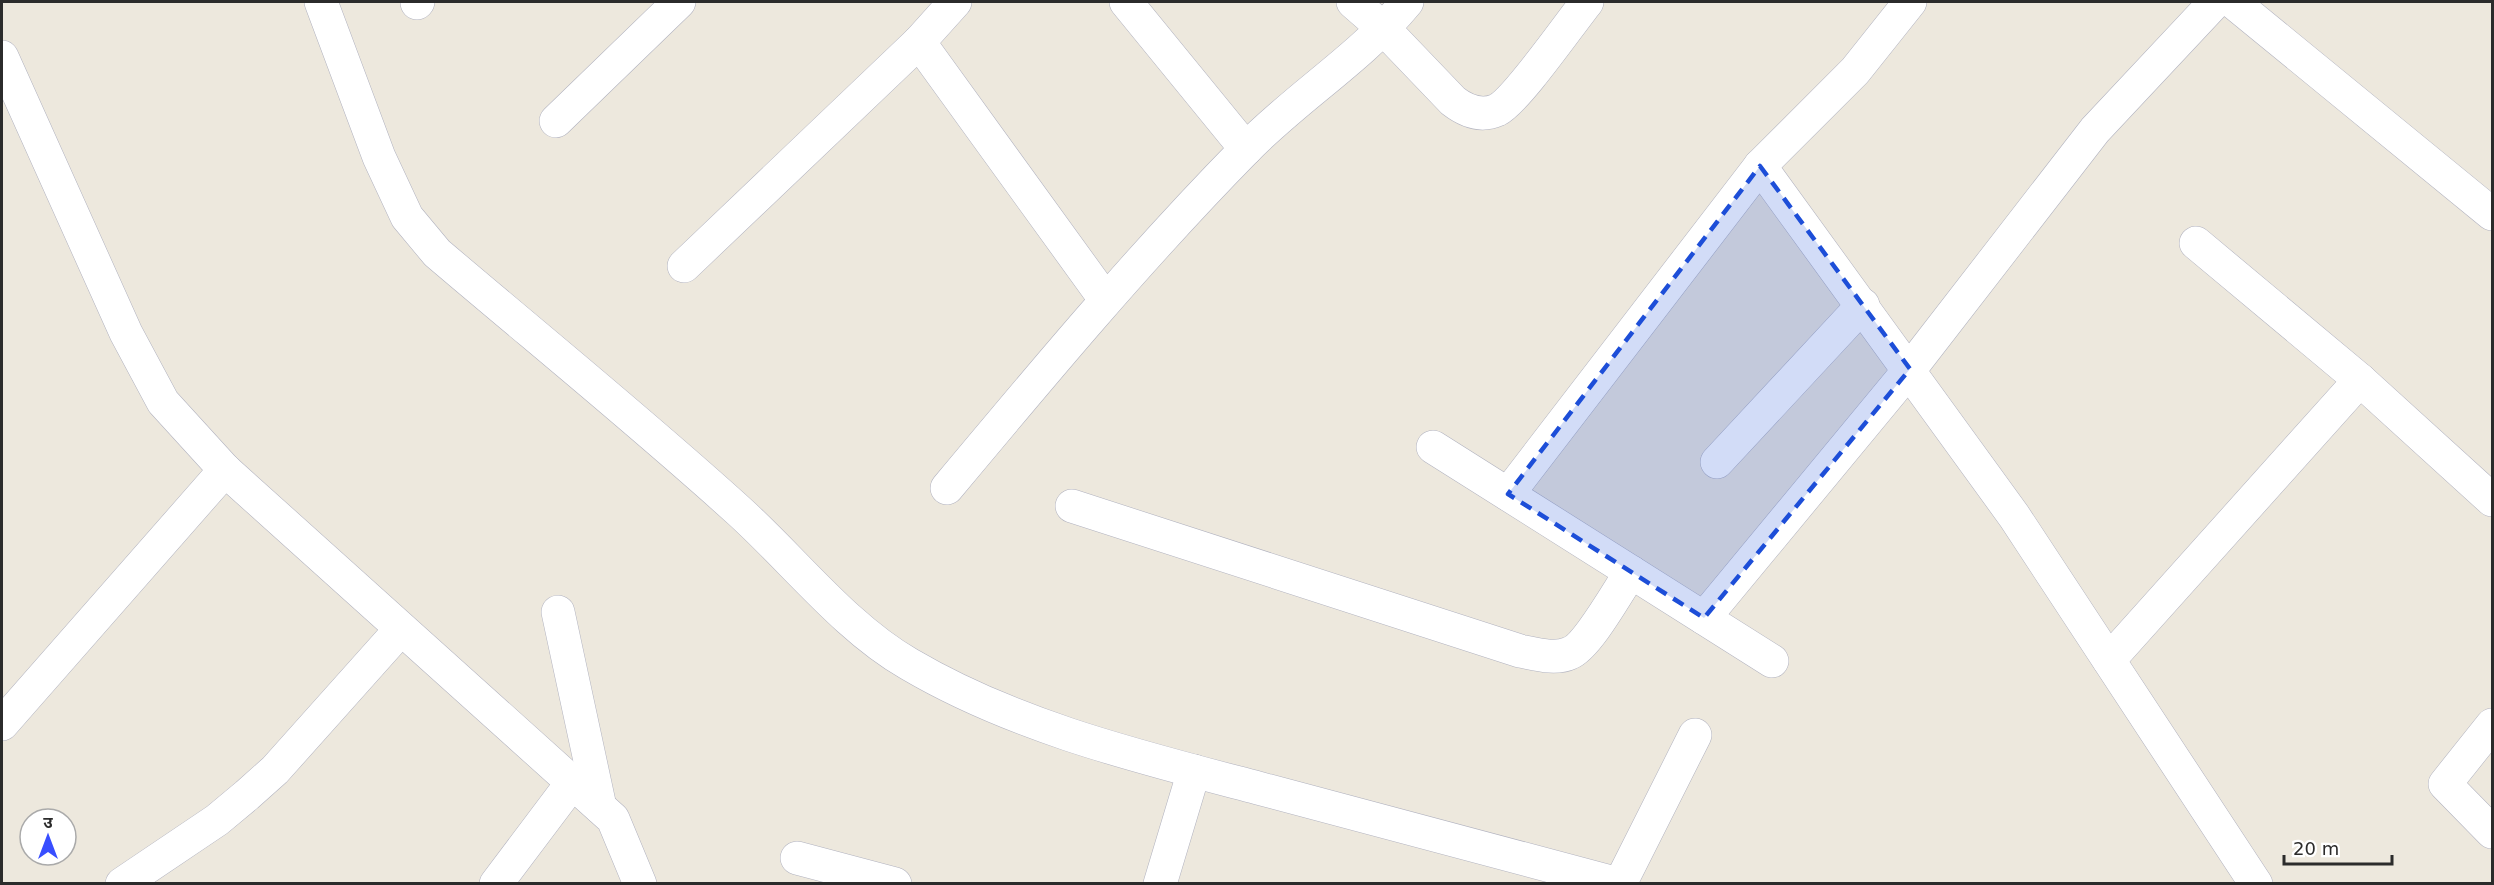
<svg xmlns="http://www.w3.org/2000/svg" width="2494" height="885" viewBox="0 0 2494 885" font-family="'DejaVu Sans','Noto Sans Devanagari',sans-serif">
<rect width="100%" height="100%" fill="#ede8dd"/>
<g fill="none" stroke-linecap="round" stroke-linejoin="round">
<g stroke="#b1b2bf" stroke-width="34">
<g id="street">
<path d="M321,2L379,157L407,217L437,253C538,339 642,423 740,512C794,561 846,628 909,664C1016,727 1140,757 1258,788C1378,819 1498,851 1618,884"/>
<path d="M1126,2L1246,149"/>
<path d="M1353,2L1384,29L1453,101C1466,111 1481,117 1497,110C1516,101 1570,23 1587,2"/>
<path d="M2233,2L2492,214"/>
<path d="M417,3L418,2"/>
<path d="M919,42L1105,299"/>
<path d="M2,57L126,333L163,402L225,470L613,819L640,884"/>
<path d="M556,121L679,2"/>
<path d="M1760,166L2014,516L2256,884"/>
<path d="M2196,243L2360,380L2492,500"/>
<path d="M684,266L919,42L955,2"/>
<path d="M1433,447L1772,661"/>
<path d="M1717,462L1863,305"/>
<path d="M947,488C1043,373 1139,258 1244,151C1295,98 1360,59 1407,2"/>
<path d="M1508,494L1760,166L1855,71L1910,2"/>
<path d="M1072,506L1520,651C1536,654 1555,660 1570,653C1588,646 1619,589 1631,572"/>
<path d="M558,612L600,807"/>
<path d="M1704,618L1910,369L2095,130L2215,2"/>
<path d="M2109,660L2360,380"/>
<path d="M2,724L225,470"/>
<path d="M2492,725L2445,784L2492,832"/>
<path d="M797,858L895,884"/>
<path d="M122,884L217,820L247,795L275,770L401,629"/>
<path d="M496,884L572,783"/>
<path d="M1160,884L1194,771"/>
<path d="M1620,884L1695,735"/>
</g>
</g>
<use href="#street" stroke="#fff" stroke-width="33"/>
</g>
<path fill="#1d4ed8" fill-opacity="0.2" stroke="#1d4ed8" stroke-width="4.5" stroke-dasharray="12 8" stroke-linejoin="round" d="M1760,166L1910,369L1704,618L1508,494Z"/>
<rect width="2494" height="885" fill="none" stroke="#2b2b2b" stroke-width="6"/>
<g transform="translate(48 837)"><circle r="28" fill="#ffffff" stroke="#aaaaaa" stroke-width="1.5"/>
<path d="M0-4.5L10 22L0 15L-10 22Z" fill="#384eff"/>
<text y="-9" font-size="16" font-weight="bold" text-anchor="middle" fill="#2b2b2b">उ</text>
</g>
<path d="M2284 855v9h108v-9" fill="none" stroke="#2b2b2b" stroke-width="3"/>
<text x="2293" y="855" font-size="18" fill="#2b2b2b" stroke="#ffffff" stroke-width="4.5" paint-order="stroke">20 m</text>
</svg>
